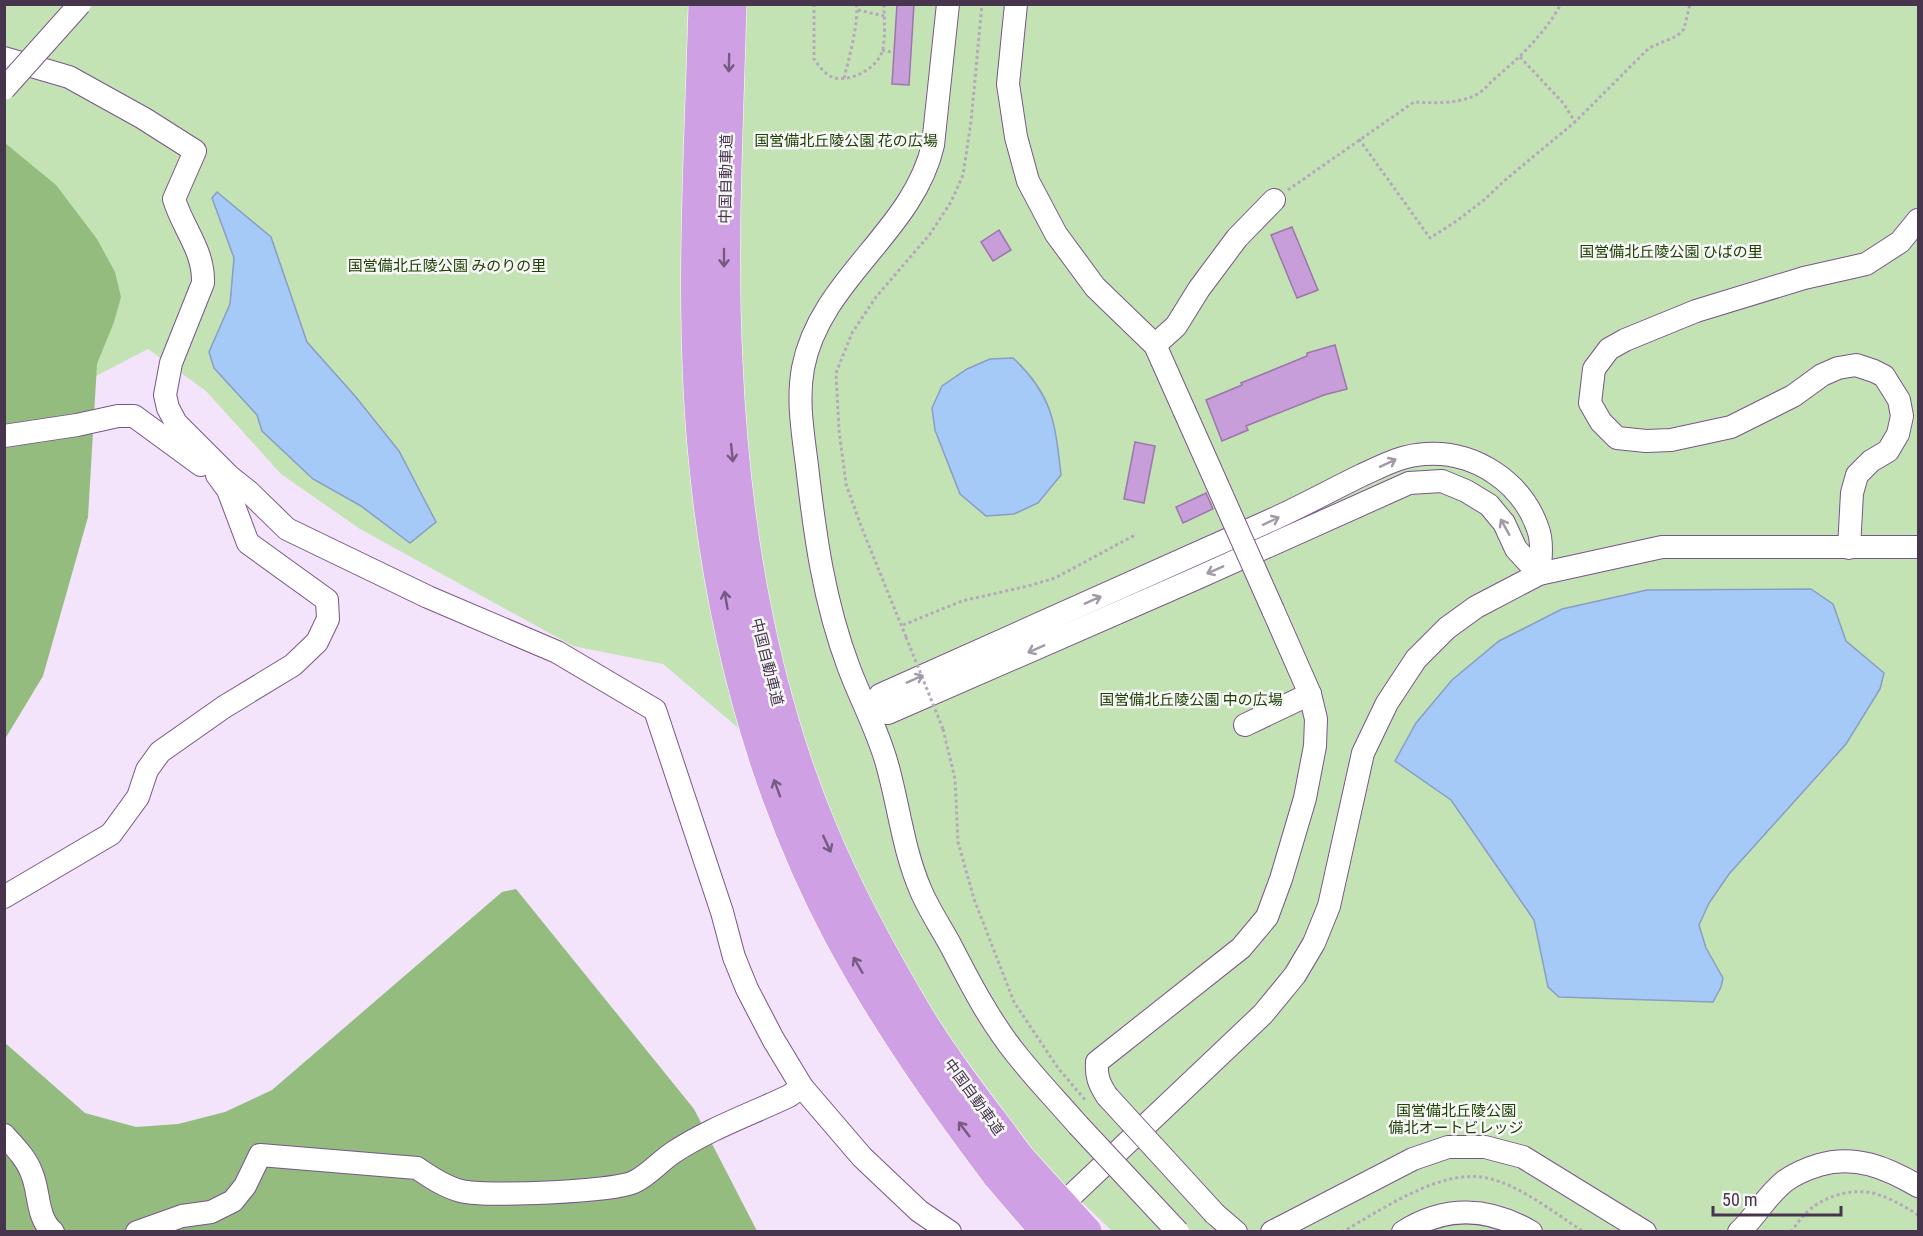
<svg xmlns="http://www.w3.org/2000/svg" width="1923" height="1236" viewBox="0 0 1923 1236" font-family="'Roboto Condensed','Noto Sans JP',sans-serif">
<rect width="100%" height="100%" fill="#f3e3fb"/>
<path fill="#c4e3b4" d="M4,5H1918V1231H1112L1029,1151L963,1063L877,921L822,799L663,664L573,646L360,529L281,474L206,391L148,349L44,403L5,412Z"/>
<g fill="#94bc7f">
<path d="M5,143L56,185L97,239L115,272L121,297L114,322L97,364L88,517L43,676L5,739Z"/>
<path d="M516,889L694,1109L757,1231H5L4,1042L85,1113L136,1127L178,1124L225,1112L272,1090L502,892Z"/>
</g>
<g fill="#a6caf8" stroke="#899dc5" stroke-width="1.5">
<path d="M217,192L271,237L307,342L355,396L399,451L436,522L410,543L361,506L313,479L262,431L257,415L214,368L209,352L230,304L234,258L212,198Z"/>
<path d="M1013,358C1053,395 1055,423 1061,475L1038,503L1014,514L986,516L960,494L935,430L932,408L942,386L967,369L990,359Z"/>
<path d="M1811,589L1833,604L1846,641L1884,673L1880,689L1846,744L1729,874L1709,903L1699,925L1706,948L1723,978L1721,987L1713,1002L1559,997L1548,987L1534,920L1451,800L1395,761L1416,723L1452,680L1499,641L1562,609L1647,590Z"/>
</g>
<g fill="#c79ed9" stroke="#9c76ac" stroke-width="1.5">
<path d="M897,4H914L909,85L892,84Z"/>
<path d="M1292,227L1318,290L1297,298L1271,235Z"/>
<path d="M999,230L1011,250L993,261L981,242Z"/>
<path d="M1335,345L1347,389L1324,395L1246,426L1248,430L1222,441L1206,400L1242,385L1241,383L1307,356V353Z"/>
<path d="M1135,442L1155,446L1144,503L1124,499Z"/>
<path d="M1206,493L1213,509L1183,523L1176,507Z"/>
</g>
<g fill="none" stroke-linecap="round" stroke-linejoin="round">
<g stroke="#795589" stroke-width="24">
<g id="minor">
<path d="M948,4L933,145C913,232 820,279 803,368C797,401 803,433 807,466C815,536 824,602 849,668C861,700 878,731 887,764C899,806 903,850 921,891C929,910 942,929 952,948C971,985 991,1023 1017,1055C1036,1079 1058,1102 1078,1125"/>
<path d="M1016,4L1008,84L1016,137L1028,181L1056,234L1095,287L1155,345L1184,410"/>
<path d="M4,58L69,77L143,118L195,151L174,199C183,229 204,250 203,283L171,363L165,395L168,408L176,423L230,477L249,492L287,529L428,597L557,652L655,710L722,912L734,957L747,989L773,1039L802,1087L862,1157L919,1211L950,1232"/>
<path d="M1155,345L1176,326L1199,289L1237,238L1274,200"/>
<path d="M4,436L77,425L118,416H134L201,465"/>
<path d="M1849,548L1852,493L1857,475L1871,461L1888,451L1898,434L1902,416L1899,400L1884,376L1874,371L1856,365L1838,368L1822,375L1793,396L1731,427L1671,440L1646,441L1617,438L1601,422L1590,403L1594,369L1609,349L1625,340L1696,311L1804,278L1866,264L1900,242L1918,220"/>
<path d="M868,712L880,695C1010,637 1140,580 1269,521C1301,507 1331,490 1362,475C1384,465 1402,455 1426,454C1475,451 1522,482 1538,529C1543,542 1541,560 1539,574"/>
<path d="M868,712L888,713L1195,579L1409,483L1442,481L1466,491L1489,505L1504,523L1516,549L1539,574"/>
<path d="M1245,725L1310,694"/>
<path d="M4,897L111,834L138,797L147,770L160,752L224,707L293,665L317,642L328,619L327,600L248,543L228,490L217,475H220"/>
<path d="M1107,1096C1099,1084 1096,1076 1097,1062L1241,948L1267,917L1281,879L1305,798L1315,746L1316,719L1310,694L1273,610"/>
<path d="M4,1135C15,1147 27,1159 32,1174C40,1193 36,1217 53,1232"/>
<path d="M1215,1214L1236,1232"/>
<path d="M1050,1216L1263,1014L1295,975L1314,943L1329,906L1363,753L1387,703L1416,659L1447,628L1476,607L1539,574L1662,547H1918"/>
<path d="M137,1232L182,1216L211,1212L233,1201L245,1186L260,1155L417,1168C430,1177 445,1187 461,1191C485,1197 612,1192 634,1182C649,1175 660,1161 674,1152C709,1129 751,1114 789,1096L802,1087"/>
<path d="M1272,1232L1413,1159L1448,1147H1485L1523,1157L1645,1232"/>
<path d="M1403,1232C1445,1205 1489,1207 1531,1232"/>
<path d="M1739,1232C1756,1216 1767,1195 1785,1181C1796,1173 1806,1169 1819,1165C1855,1154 1887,1168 1918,1186"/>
</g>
</g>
<g stroke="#fff" stroke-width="34">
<g id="highway">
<path d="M705,4C701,151 691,300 704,447C719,616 761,786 841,936C887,1021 941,1098 999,1175"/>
<path d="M730,4C727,123 720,242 726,361C733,521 759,684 822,833C847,893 879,952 912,1008C943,1061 982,1109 1018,1158"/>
</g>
</g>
<g stroke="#b6a6be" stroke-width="3" stroke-dasharray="3 3" stroke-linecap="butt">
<path d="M814,4V59C819,66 826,76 835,78C851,82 877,68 882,52C886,38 884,19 884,4"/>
<path d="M858,10L884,16"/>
<path d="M882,50L891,52"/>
<path d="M1520,57L1564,104L1575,122"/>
<path d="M844,78C848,63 860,18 856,4"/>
<path d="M1359,139L1430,238L1455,222L1484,200L1504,181L1575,122L1649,48L1677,36L1684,29L1690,4"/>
<path d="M1288,190L1414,102C1434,103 1455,104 1474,96C1481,93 1487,86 1492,81C1518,59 1544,35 1561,4"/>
<path d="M903,625L962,601L1028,586L1055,578L1135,535"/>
<path d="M906,637L861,526L846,484L839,430L836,373L852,333L876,297L930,234L951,202L963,175L971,122L982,4"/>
<path d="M943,729L955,779L958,842L974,899L1014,1002L1058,1068L1086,1101"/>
<path d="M1342,1232C1382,1210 1440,1168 1487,1178C1520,1185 1556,1214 1584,1232"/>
<path d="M1791,1232C1796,1225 1801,1218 1806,1213C1822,1197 1850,1188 1872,1193C1889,1197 1904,1206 1918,1215"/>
</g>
<use href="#minor" stroke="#fff" stroke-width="22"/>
<use href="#highway" stroke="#cfa0e4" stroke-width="33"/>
<g stroke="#795589" stroke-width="24" stroke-linecap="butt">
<g id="minor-bridge">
<path d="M4,89L80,4"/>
<path d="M1184,410L1273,610"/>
<path d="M1107,1096L1215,1214"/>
<path d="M1078,1125L1178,1232"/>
</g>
</g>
<g stroke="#fff" stroke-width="34" stroke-linecap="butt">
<g id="highway-bridge">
<path d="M1018,1158L1085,1232"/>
<path d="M999,1175L1048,1232"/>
</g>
</g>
<path stroke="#b6a6be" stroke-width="3" stroke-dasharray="3 3" stroke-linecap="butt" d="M906,637L943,729"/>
<use href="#minor-bridge" stroke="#fff" stroke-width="22"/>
<use href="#highway-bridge" stroke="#cfa0e4" stroke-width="33"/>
</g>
<defs><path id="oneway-shaft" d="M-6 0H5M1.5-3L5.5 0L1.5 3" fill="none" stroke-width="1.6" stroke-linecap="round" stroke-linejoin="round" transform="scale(1.5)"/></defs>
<g stroke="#765a82">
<use href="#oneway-shaft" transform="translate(729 63) rotate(91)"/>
<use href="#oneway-shaft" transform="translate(724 258) rotate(90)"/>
<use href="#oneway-shaft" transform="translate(732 453) rotate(84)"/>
<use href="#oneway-shaft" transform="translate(726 600) rotate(-100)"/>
<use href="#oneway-shaft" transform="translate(777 788) rotate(-110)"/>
<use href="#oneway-shaft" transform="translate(827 844) rotate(65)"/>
<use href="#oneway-shaft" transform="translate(858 965) rotate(-120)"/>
<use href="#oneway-shaft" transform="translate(964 1129) rotate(-127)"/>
</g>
<g stroke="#a29aa6">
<use href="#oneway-shaft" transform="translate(1388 463) rotate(-25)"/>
<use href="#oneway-shaft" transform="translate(1271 521) rotate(-25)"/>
<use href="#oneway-shaft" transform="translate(1505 527) rotate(-119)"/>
<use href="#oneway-shaft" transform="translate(1215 570) rotate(156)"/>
<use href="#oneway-shaft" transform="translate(1093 600) rotate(-24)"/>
<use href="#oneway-shaft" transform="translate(1036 649) rotate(156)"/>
<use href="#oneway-shaft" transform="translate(915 679) rotate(-24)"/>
</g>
<g text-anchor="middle" stroke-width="5" stroke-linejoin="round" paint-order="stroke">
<g font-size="15" fill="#1d4100" stroke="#f7f7f7">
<text x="846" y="146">国営備北丘陵公園 花の広場</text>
<text x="1671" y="257">国営備北丘陵公園 ひばの里</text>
<text x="447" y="271">国営備北丘陵公園 みのりの里</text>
<text x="1191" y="705">国営備北丘陵公園 中の広場</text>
<text x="1456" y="1116">国営備北丘陵公園<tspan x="1456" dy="17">備北オートビレッジ</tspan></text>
</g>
<g font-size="15" fill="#46354d" stroke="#f7f7f7">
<text transform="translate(726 179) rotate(-89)" y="5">中国自動車道</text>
<text transform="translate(767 662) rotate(76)" y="5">中国自動車道</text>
<text transform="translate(974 1097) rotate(54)" y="5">中国自動車道</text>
</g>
</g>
<rect width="1923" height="1236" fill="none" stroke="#46354d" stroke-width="12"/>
<path d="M1713 1206v9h128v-9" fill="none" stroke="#46354d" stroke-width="3"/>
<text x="1722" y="1206" font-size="18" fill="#46354d" stroke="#f7f7f7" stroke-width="4.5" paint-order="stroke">50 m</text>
</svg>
